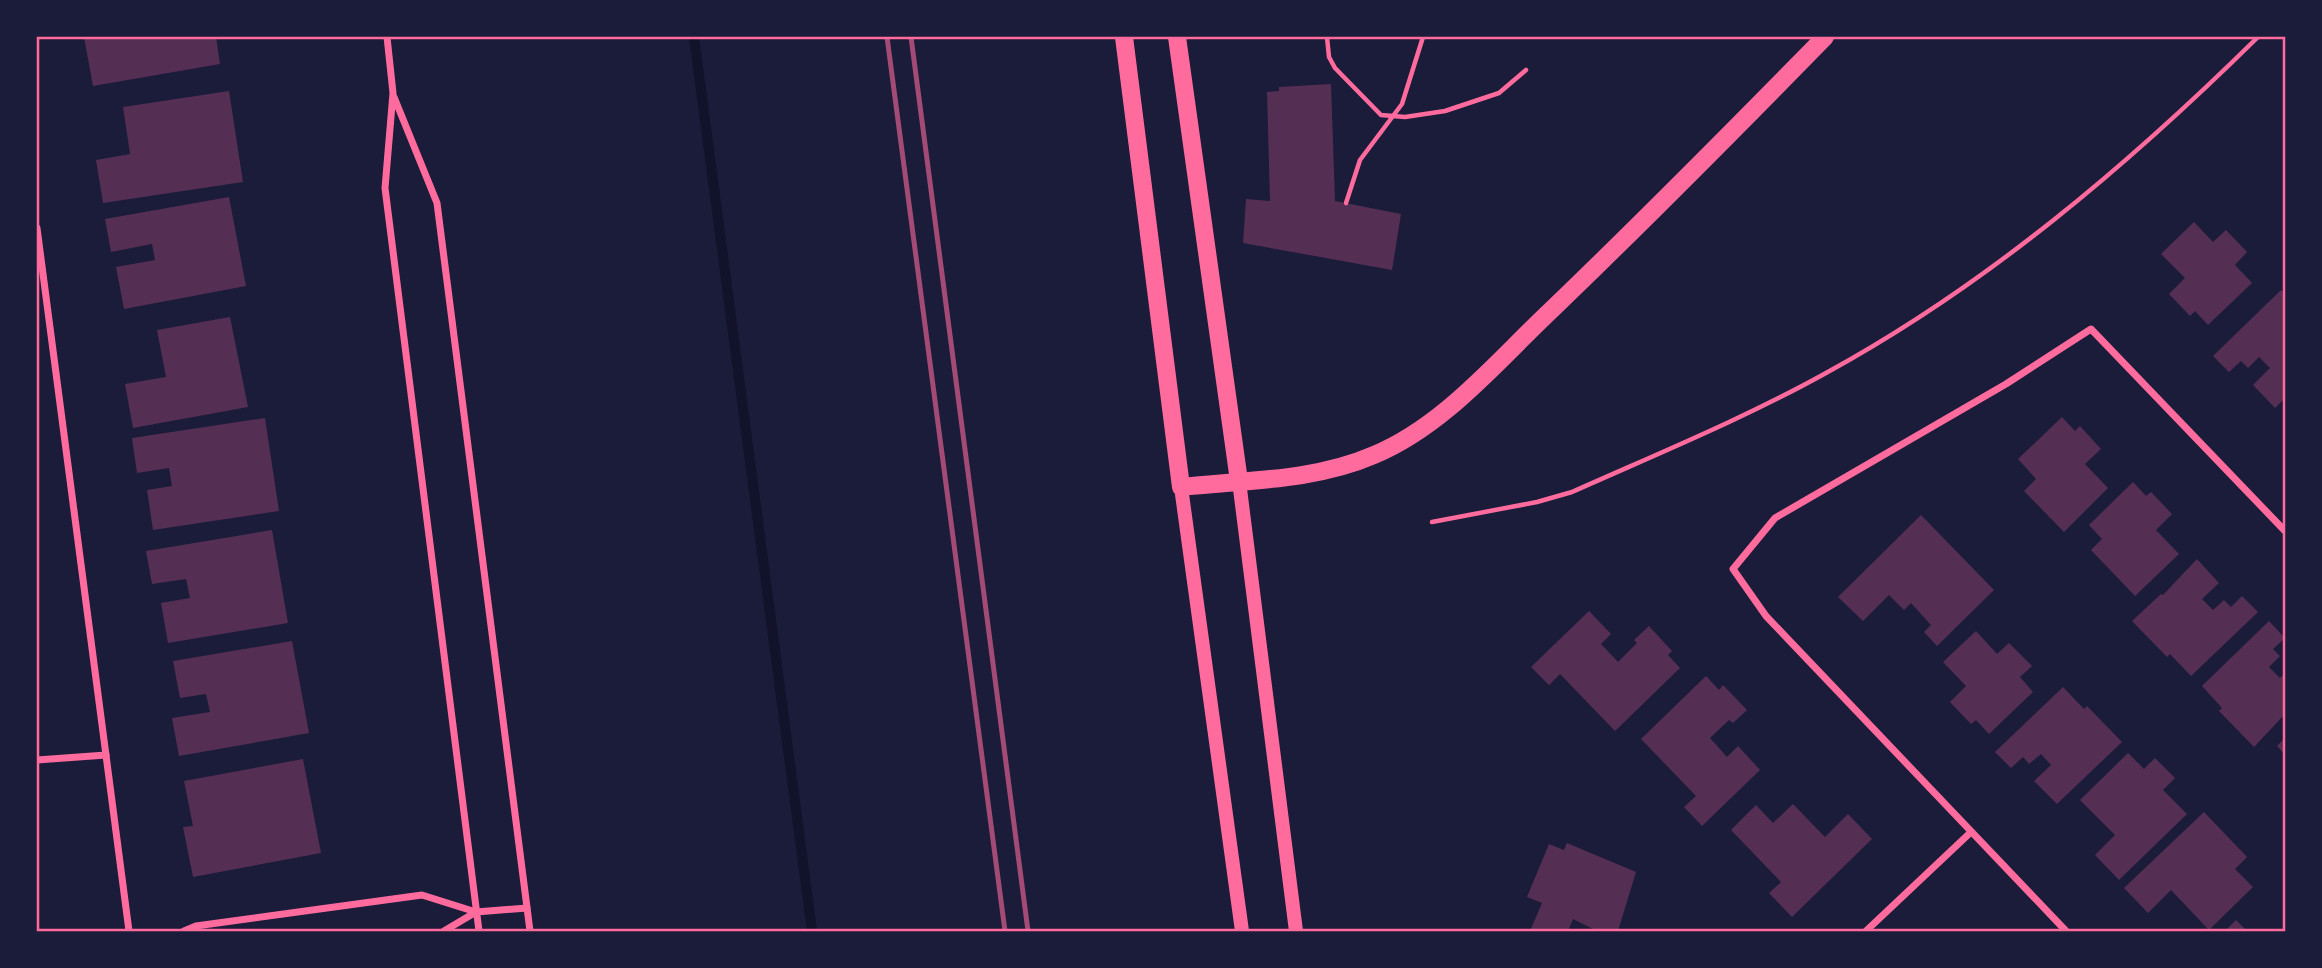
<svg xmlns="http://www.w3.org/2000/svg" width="2322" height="968" viewBox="0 0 2322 968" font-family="Mulish,sans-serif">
<rect width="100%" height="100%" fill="#1b1b3a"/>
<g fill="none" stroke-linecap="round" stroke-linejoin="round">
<path stroke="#12122b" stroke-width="10" d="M694,37L812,931"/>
</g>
<g fill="#542f53">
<path d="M84,37H216L220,64L93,86Z"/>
<path d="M1331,84L1335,201L1401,214L1392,270L1243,243L1246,199L1270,201L1267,92L1279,91V87Z"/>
<path d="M229,91L243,182L103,203L96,160L130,154L123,107Z"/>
<path d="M229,197L246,286L124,309L116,267L155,260L152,244L111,252L105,219Z"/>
<path d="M2194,222L2213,242L2226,230L2247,252L2235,265L2252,283L2208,325L2195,311L2190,316L2169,294L2185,278L2161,254Z"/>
<path d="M2281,290L2285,294V398L2275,408L2253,385L2270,368L2259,357L2248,368L2241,361L2229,372L2213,356Z"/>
<path d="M230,317L248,407L133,428L125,384L166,377L157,330Z"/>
<path d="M2062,417L2075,431L2080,426L2101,449L2085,464L2108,488L2064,532L2024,491L2036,479L2018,459Z"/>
<path d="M265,418L279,511L153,530L147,490L172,486L169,468L137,473L132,438Z"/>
<path d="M2133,482L2146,496L2151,492L2172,514L2156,530L2179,554L2135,596L2091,550L2102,539L2089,525Z"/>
<path d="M1921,515L1994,590L1937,646L1924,632L1931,625L1911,603L1904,610L1889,595L1863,621L1838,597Z"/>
<path d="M272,530L288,623L168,643L161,603L190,598L186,579L152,584L146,551Z"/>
<path d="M2197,559L2219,583L2202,599L2213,610L2224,600L2231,607L2242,596L2258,612L2191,676L2170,654L2167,657L2132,621L2161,594L2163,595Z"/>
<path d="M1589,611L1611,634L1601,644L1618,662L1637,643L1634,640L1649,626L1672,651L1668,655L1680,668L1615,731L1560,674L1549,685L1531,667Z"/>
<path d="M2269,621L2285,638L2273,649L2280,656L2269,667L2280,678L2285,673V714L2254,747L2219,711L2222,708L2202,686Z"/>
<path d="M1976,631L1997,654L2009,643L2032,666L2020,677L2033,692L1989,734L1976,720L1971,724L1950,702L1966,686L1943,662Z"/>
<path d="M292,641L309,733L179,756L172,718L210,712L206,694L180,698L173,661Z"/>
<path d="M1706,676L1719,690L1723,685L1747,710L1733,723L1729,720L1710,738L1727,757L1738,746L1760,770L1702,826L1684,807L1696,796L1641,739Z"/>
<path d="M2063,687L2084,709L2087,706L2122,742L2057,804L2034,781L2051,765L2041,754L2029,764L2023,757L2011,768L1995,752Z"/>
<path d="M2285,738V755L2277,746Z"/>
<path d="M2128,753L2144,769L2155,758L2175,778L2163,790L2187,814L2119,880L2095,855L2115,835L2080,800Z"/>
<path d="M303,759L321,853L193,877L183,827L193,826L184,781Z"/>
<path d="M1793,804L1825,837L1848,814L1872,839L1792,917L1769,893L1781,882L1731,830L1756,805L1773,823Z"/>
<path d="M2204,812L2247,857L2235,869L2253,887L2209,930L2171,890L2148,913L2124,888Z"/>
<path d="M1567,843L1636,872L1618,931H1597L1573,919L1568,931H1530L1542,903L1527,897L1549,844L1564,850Z"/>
<path d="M2236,920L2247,931H2225Z"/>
</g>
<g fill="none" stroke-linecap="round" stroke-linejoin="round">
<g stroke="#ff6b9d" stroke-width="4.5">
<path d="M1327,37L1329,57L1335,68L1381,115L1405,117L1445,111L1499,93L1526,70"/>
<path d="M1346,203L1360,160L1402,104L1423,37"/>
<path d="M1432,522L1537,502L1572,492C1657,454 1745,418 1826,373C1987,285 2128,165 2258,37"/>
</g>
<g stroke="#ff6b9d" stroke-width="7">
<path d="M387,37L393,93L385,188L479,931"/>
<path d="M394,97L437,203L530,931"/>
<path d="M37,228L129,931"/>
<path d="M37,760L106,755"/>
<path d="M184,931L196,926L422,895L476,912L527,908"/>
<path d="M444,931L476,912"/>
<path d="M1866,931L1971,832"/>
<path d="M2066,931L1766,616L1733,569L1775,518L2006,384L2091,329L2285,531"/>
</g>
<g stroke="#ff6b9d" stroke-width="14">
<path d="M1239,481L1296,931"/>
<path d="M1181,487L1242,931"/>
</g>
<g stroke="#ff6b9d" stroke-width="18">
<path d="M1124,37L1181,487C1246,480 1314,481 1374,455C1441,427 1492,367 1543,318C1639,226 1732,132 1825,37"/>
<path d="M1177,37L1239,481"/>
</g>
<g stroke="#a44b75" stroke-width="5">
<path d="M887,37L1005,931"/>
<path d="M911,37L1028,931"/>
</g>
</g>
<rect width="2322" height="968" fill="none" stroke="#1b1b3a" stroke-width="77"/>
<rect x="38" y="38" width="2246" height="892" fill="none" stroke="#ff6b9d" stroke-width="2.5"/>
</svg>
